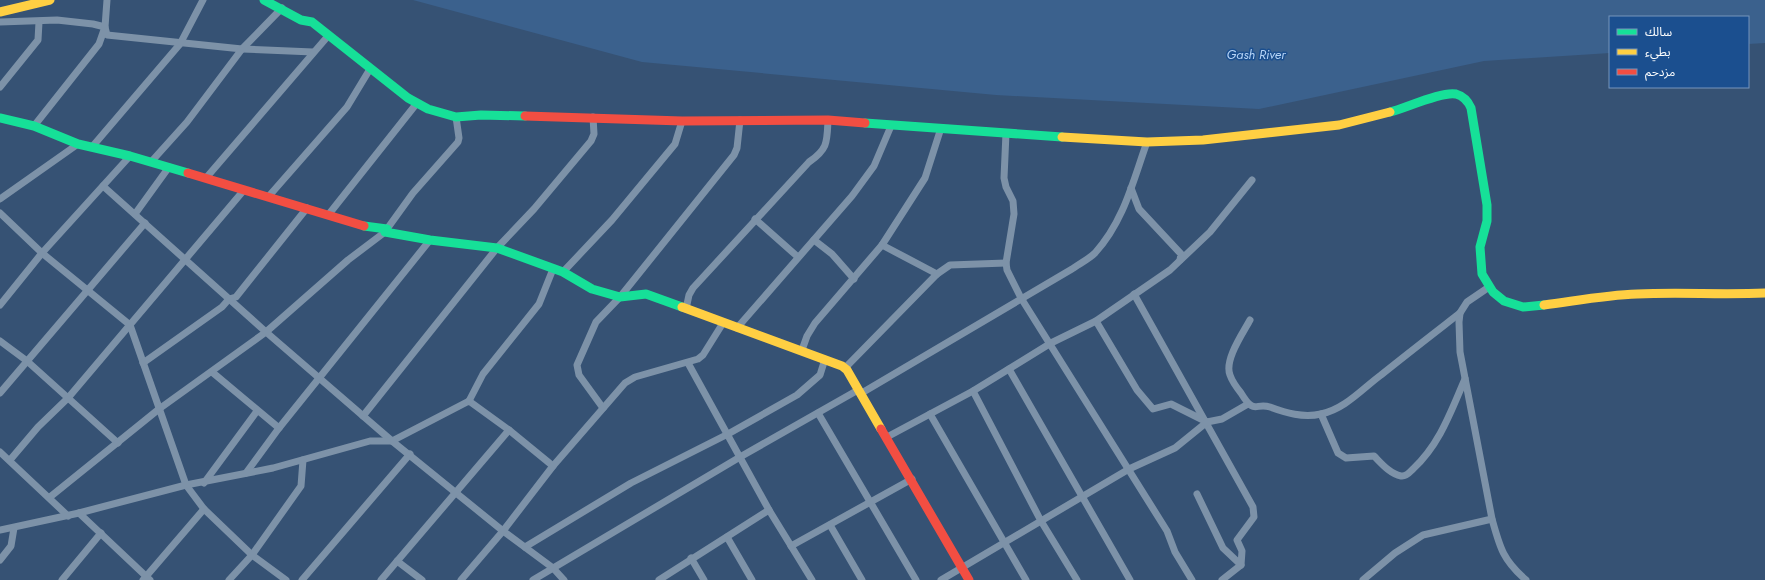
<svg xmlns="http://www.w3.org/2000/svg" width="1765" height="580" viewBox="0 0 1765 580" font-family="Jost,'Noto Sans Arabic',sans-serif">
<rect width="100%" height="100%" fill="#365274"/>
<path fill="#3b618d" d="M413,0H1765V43L1748,44V17H1610V53L1484,61L1259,109L996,95L642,62Z"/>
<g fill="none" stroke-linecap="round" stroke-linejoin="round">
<g stroke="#7d92a8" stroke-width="7">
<path d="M0,22L57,20L93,24L105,27L107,35L242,49L313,52"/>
<path d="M0,87L38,40L39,22"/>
<path d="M34,126L99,44L105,27L107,0"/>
<path d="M1006,133L1004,178L1006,187L1013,201L1014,214L1006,263L1007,270L1021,298L1167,531L1175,552L1192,580"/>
<path d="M92,147L180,44L203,0"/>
<path d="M151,162L187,122L242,49L282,8"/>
<path d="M206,178L328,36"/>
<path d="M103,186L266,332L392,441L469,401L509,430L553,466"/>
<path d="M1131,188L1139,209L1181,254L1180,260"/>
<path d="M269,196L347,107L370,69"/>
<path d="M0,199L78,144"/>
<path d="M0,213L42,253L130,325L186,485L204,509L252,555L286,580"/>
<path d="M135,214L169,167"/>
<path d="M329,214L417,103"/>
<path d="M755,219L798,257"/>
<path d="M387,229L413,193L458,142L459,138L456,117"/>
<path d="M814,240L832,254L854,279"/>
<path d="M882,245L937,274"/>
<path d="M563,272L612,220L675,144L682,121"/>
<path d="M1489,287L1467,302L1460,313L1459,322L1460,352L1492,519C1500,548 1503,560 1526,580"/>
<path d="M1134,294L1253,507L1254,517L1237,540L1242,551L1241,565L1222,580"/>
<path d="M0,305L42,253L130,156"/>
<path d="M686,309L689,295L693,288L809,162C828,149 827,142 828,120"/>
<path d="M1250,320C1243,333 1224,360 1230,375C1232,381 1237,388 1241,393C1255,416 1255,402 1270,407C1286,413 1303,418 1321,414C1345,409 1362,389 1381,375C1407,354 1433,334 1460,313"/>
<path d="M1096,321L1137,390L1153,409L1171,404L1207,422"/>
<path d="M737,328L852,196L874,166L891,126"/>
<path d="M0,341L27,361L118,443"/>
<path d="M802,350L807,336L815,323L882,245L925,178L941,128"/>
<path d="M143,363L222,307L229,299L236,297L307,208"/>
<path d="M688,363L769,510L812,580"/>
<path d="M845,368L937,274L950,265L1006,263"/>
<path d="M1009,369L1130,580"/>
<path d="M212,372L279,428"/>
<path d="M973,391L1041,521L1077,580"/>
<path d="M0,393L145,223"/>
<path d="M860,394L1072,269C1079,264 1089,259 1095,253C1124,221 1133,181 1147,142"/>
<path d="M469,401L483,374L539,304L553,269"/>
<path d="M603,408L579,375L577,365L596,322L620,297L734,155L737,148L740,120"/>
<path d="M818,413L916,580"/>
<path d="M930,414L1026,580"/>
<path d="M1321,414L1338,453L1346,458L1374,456C1381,463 1390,474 1401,476C1406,477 1410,472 1413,469C1440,444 1451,411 1465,379"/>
<path d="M363,416L497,248L534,209L591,141L594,134L593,117"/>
<path d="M887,437L973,391L1051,343L1096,321L1170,270L1210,232L1252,180"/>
<path d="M0,452L68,516"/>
<path d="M10,460L38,427L68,398L244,190"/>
<path d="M246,473L279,428L430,240"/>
<path d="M204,483L257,411"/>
<path d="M1197,494L1223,548L1241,565"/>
<path d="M50,497L159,409L266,332L348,260L385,232"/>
<path d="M79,513L150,580"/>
<path d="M830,525L862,580"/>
<path d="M0,530L79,513L186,485L273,468L370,441H392L503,531L553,568L564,580"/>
<path d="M727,537L752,580"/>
<path d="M791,546L912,479"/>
<path d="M525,547L631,483L728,434L797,395L820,375L825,359"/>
<path d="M691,558L704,580"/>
<path d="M0,560L11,546L14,528"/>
<path d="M397,561L422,580"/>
<path d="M62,580L101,533"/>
<path d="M143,580L204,509"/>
<path d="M229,580L252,555L301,486L303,460"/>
<path d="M302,580L410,454"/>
<path d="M381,580L509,430"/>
<path d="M461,580L503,531L553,466L625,383L635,377L698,359L703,355L723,323"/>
<path d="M533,580L740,457L858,390"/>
<path d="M659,580L769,510"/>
<path d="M941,580L1129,469L1175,448L1207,422L1222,419L1248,404"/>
<path d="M1363,580L1395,553L1423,535L1492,519"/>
</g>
<g stroke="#16e098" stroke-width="9">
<path d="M264,0L301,20L312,22L408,98L428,109L456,117L481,115L525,116"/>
<path d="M1390,112C1406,108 1442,91 1456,94C1463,96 1468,101 1471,108L1487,205V221L1480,247L1482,274L1493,292L1504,301L1523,307L1544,305"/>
<path d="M0,118L34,126L78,144L130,156L188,173"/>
<path d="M865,123L1062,137"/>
<path d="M364,226L387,229L385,232L430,240L497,248L563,272L592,289L620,297L646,294L682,307"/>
</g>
<g stroke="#ffcf43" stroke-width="9">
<path d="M0,12L50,0"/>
<path d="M1062,137L1147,142L1203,140L1339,125L1390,112"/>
<path d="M1544,305C1575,301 1606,295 1637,294C1680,292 1722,295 1765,293"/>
<path d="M682,307L842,366L847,370L881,429"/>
</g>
<g stroke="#f24e42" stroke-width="9">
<path d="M525,116L682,121L828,120L865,123"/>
<path d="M188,173L364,226"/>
<path d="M881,429L969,580"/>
</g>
</g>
<g text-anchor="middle" stroke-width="3" stroke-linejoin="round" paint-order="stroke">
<g font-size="13" font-style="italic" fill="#b5d3f5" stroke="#1b4f8f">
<text x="1256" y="59">Gash River</text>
</g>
</g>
<rect x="1609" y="16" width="140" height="72" fill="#1b4f8f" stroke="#7695bc"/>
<rect x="1617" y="29" width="20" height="6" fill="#16e098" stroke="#7695bc"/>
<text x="1645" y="36" font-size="12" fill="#ffffff">سالك</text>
<rect x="1617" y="49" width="20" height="6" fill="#ffcf43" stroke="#7695bc"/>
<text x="1645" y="56" font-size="12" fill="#ffffff">بطيء</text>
<rect x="1617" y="69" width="20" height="6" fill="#f24e42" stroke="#7695bc"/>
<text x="1645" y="76" font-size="12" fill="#ffffff">مزدحم</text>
</svg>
